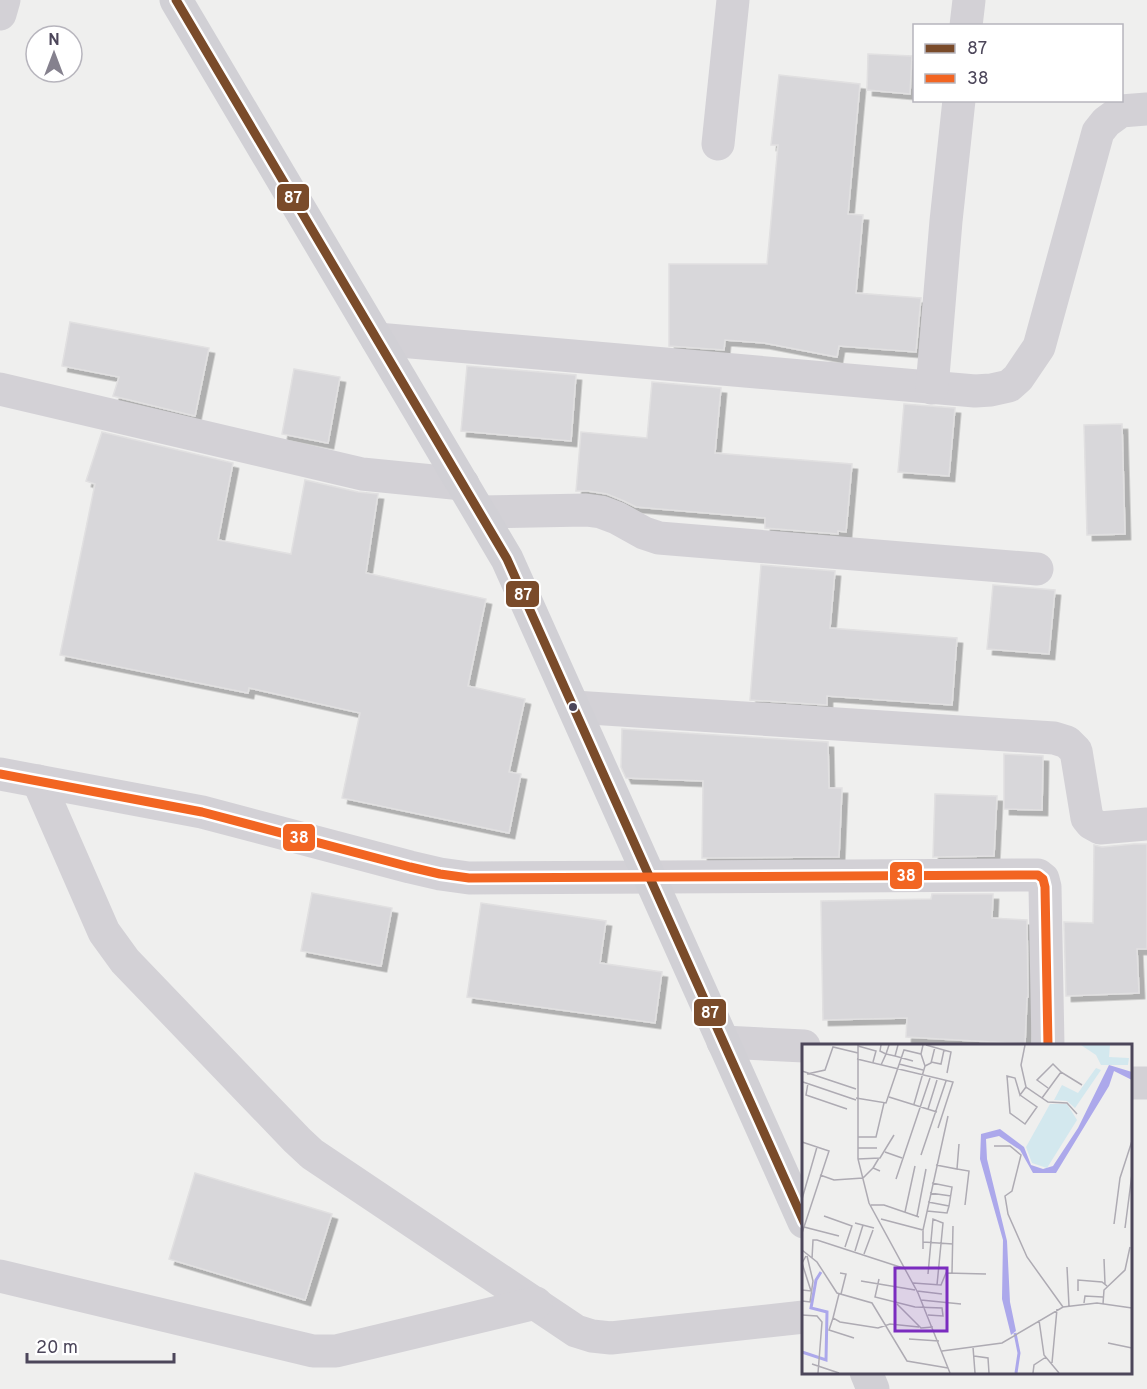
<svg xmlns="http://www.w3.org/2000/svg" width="1147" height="1389" viewBox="0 0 1147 1389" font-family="Overpass,sans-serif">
<defs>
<filter id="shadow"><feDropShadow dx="5.5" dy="5.5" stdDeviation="0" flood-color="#0004"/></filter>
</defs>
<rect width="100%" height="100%" fill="#efefee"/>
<g fill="#d8d7da" stroke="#e1e0e1" stroke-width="1.5" filter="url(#shadow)">
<path d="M868,54L912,56L910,94L867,90Z"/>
<path d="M779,75L860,84L848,214L863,215L856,293L921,298L916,352L839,346L837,357L764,343L725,340L724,350L669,346V264H767L778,145H771Z"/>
<path d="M70,322L209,348L195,416L113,396L119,377L62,366Z"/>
<path d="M467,366L576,375L571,441L461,431Z"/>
<path d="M294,369L340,377L328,443L282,434Z"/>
<path d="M652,382L721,388L715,453L852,464L846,532L838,531V534L765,528V518L636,507L624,501L607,494L588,491H576L581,432L647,438Z"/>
<path d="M904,404L955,408L949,476L898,472Z"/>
<path d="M1122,424L1125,534L1087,535L1084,425Z"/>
<path d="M102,432L233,463L218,540L291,554L305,480L358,492L378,494L366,573L486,599L468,686L525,699L509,772L521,774L509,833L342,798L360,713L249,688L248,693L60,655L95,484L86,481Z"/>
<path d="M761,565L835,571L830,628L957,638L952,705L827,696V705L750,700Z"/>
<path d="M993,585L1055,590L1049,654L987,649Z"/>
<path d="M622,729L828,742L829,788H842L839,857L702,858L703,781L626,778L621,767Z"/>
<path d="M1004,754L1043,756L1042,810L1004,809Z"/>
<path d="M935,794L997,796L994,856L933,857Z"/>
<path d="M1134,844H1147V949H1137L1139,993L1066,996L1064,922L1093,923L1094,845L1102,847Z"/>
<path d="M312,893L392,908L381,966L301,951Z"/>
<path d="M932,894H993L992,918L1027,920L1028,997L1027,998L1025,1044L906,1037L907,1018L823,1020L821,901L931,899Z"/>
<path d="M481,903L606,921L600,963L662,972L655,1023L467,997Z"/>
<path d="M195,1173L332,1214L305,1300L169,1259Z"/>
</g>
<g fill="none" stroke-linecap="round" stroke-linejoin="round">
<g stroke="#d3d1d6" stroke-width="33">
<path d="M0,14L4,0"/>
<path d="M966,26L969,0"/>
<path d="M718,144L733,0"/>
<path d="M377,339L975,391L991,390L1009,386L1018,378L1039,347L1098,132L1106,122L1121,111L1147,109"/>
<path d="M932,388L946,221L959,100"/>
<path d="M0,389L362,474L463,484"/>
<path d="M480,512L586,510L601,512L617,518L644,533L659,538L1037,569"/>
<path d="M574,707L1054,738L1067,742L1076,751L1087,818L1091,823L1100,828L1147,824"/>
<path d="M0,774L202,812L410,867L440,874L469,878L1038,875L1043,879L1045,887L1048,1046"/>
<path d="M38,781L104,932L125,961L297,1140L312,1154L576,1331L592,1336L611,1338L804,1317"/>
<path d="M723,1042L804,1046"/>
<path d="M1130,1083H1147"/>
<path d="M0,1276L313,1351H336L536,1303"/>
</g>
<g stroke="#d1d0d5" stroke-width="33">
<path d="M176,0L507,559L804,1222"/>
<path d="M866,1372L873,1389"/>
</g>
<g stroke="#fff" stroke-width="14">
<path id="bus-1" d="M176,0L507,559L804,1222"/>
</g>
<g stroke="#fff" stroke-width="14">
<path id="bus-2" d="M0,774L202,812L410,867L440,874L469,878L1038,875L1043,879L1045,887L1048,1046"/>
</g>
<use href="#bus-1" stroke="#7a4b2a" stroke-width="9"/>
<use href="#bus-2" stroke="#f26522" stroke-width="9"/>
</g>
<circle fill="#4c465a" stroke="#fff" stroke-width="2" cx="573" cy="707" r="5"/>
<g transform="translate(802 1044)">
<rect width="330" height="330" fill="#efefee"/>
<path d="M279,1H308L307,13L327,14L326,21H299L294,11ZM248,60H265L275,76L245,124L230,119L224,103Z" fill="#d3e8ee"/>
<path d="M294,24L299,26L273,64L265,57L252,56L260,41L276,49Z" fill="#d3e8ee"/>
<path d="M307,21L330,28V36L312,27L307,42L254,129H231L218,106L197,92L184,95L185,115L205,197L208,258L214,287L209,291L200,255L201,196L178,115L179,90L198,85L222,103L229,121L241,125L251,122L276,84Z" fill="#aca8eb"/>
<path fill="none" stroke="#aca8eb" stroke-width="3" d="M213,289L217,309L214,329M0,308L24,316L25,268L9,264L14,236L19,228"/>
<path fill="none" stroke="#aeabb3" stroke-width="1.5" d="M56,1V115L67,159L116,249L148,329M87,1L84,10L93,12M96,1L93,12L111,17M124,1L149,8L145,29M223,1L219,21L224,43L246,58L265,59L275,70M56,2L74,7L71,18M55,15L151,38L136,84M129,18L139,20L142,6M97,20L121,26M79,21L84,10L78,7L79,1M123,22L129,19L133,3M0,27L54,45M5,30L23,26L31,3L56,9M1,38L54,56M6,39L4,51L45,65M246,44L235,36L251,20L259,28M218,51L235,63L223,80L208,69L205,32L213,34L218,51L224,43M87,53L135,68M54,54L84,59L102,6L119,10L121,1M240,54L259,28L280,41M112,60L123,22L119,10M126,65L135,36M56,93H74L82,59M0,98L27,107L0,189M192,102H208L219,111L210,147L203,152L206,170L225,213L261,263M56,104H75M83,108L100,114M119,111L144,37M77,114L71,124L78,127M56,115L78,114L92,91M134,121L155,125L157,100M155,125L167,127L163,161M18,131L32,136L61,134L71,124M94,135L128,34M128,149L149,152M0,155L15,103M126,158L147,162M69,161H82L117,173M125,167L145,169L147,162L150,143L130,139M103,168L113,122M22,172L50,182L43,203M115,172L124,125M79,175L121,186L146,72M53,179L72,184M312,180L318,134L330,97M330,182V203M2,183L37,192M323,184L330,130M121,198L151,200M121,205V186M0,206L15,218L35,249L70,259L105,317L146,324M53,207L61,181M62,210L71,186M10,215L11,196H15L101,224M302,215L303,240M265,223L267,262M38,229L44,230L39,250M150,229L151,182M126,230L131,175L141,179L135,241M77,235L73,253L113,263L140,264L141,272L126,271M59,237L113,246M111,239L139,241L144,229L184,230M0,246L9,247L0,219L4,212M115,247L140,250M276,247V236L300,238L305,242M37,250L31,274L38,278L76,284L88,280L117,283M119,256L159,260M0,257L8,258L11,237L5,212M282,259L283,252L301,253M95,260L119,284L131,283M301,260L302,246L323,226L328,203M0,271L15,272L20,278L16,329M31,274L27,286L52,294M237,276L242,311L257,329M107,295L137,297M306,299L330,304M171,303L173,329M140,307L200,299L261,263L295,259L330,264M172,312L186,314L187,329M250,319L255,265M10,320L37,329M231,329L232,321L244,313"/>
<path fill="#7b2cbf" fill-opacity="0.15" stroke="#7b2cbf" stroke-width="3" d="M93,224H145V287H93Z"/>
<rect width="330" height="330" fill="none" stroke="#4c465a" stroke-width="3"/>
</g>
<g stroke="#fff" stroke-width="2">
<rect x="276" y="183" width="34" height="29" rx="6" fill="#7a4b2a"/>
<rect x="505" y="580" width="35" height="28" rx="6" fill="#7a4b2a"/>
<rect x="282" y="823" width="34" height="29" rx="6" fill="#f26522"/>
<rect x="889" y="861" width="34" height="29" rx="6" fill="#f26522"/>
<rect x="693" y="998" width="34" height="29" rx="6" fill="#7a4b2a"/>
</g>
<g font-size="16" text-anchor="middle" font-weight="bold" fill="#fff">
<text x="293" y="203">87</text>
<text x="523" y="600">87</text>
<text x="299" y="843">38</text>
<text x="906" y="881">38</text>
<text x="710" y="1018">87</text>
</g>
<rect x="913" y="24" width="210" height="78" fill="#ffffff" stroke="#b7b5bd" stroke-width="1.5"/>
<rect x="925" y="44" width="30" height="9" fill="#7a4b2a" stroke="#b7b5bd" stroke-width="1.5"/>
<text x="967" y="54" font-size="18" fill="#4c465a">87</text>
<rect x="925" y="74" width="30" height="9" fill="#f26522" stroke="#b7b5bd" stroke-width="1.5"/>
<text x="967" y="84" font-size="18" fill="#4c465a">38</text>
<g transform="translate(54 54)"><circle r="28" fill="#ffffff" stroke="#b7b5bd" stroke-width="1.5"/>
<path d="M0-4.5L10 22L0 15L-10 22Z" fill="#85818e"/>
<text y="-9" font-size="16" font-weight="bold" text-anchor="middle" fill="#4c465a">N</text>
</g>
<path d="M27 1353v9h147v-9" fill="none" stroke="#4c465a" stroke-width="3"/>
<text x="36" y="1353" font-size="18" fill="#4c465a" stroke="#ffffff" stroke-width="4.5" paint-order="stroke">20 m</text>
</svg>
